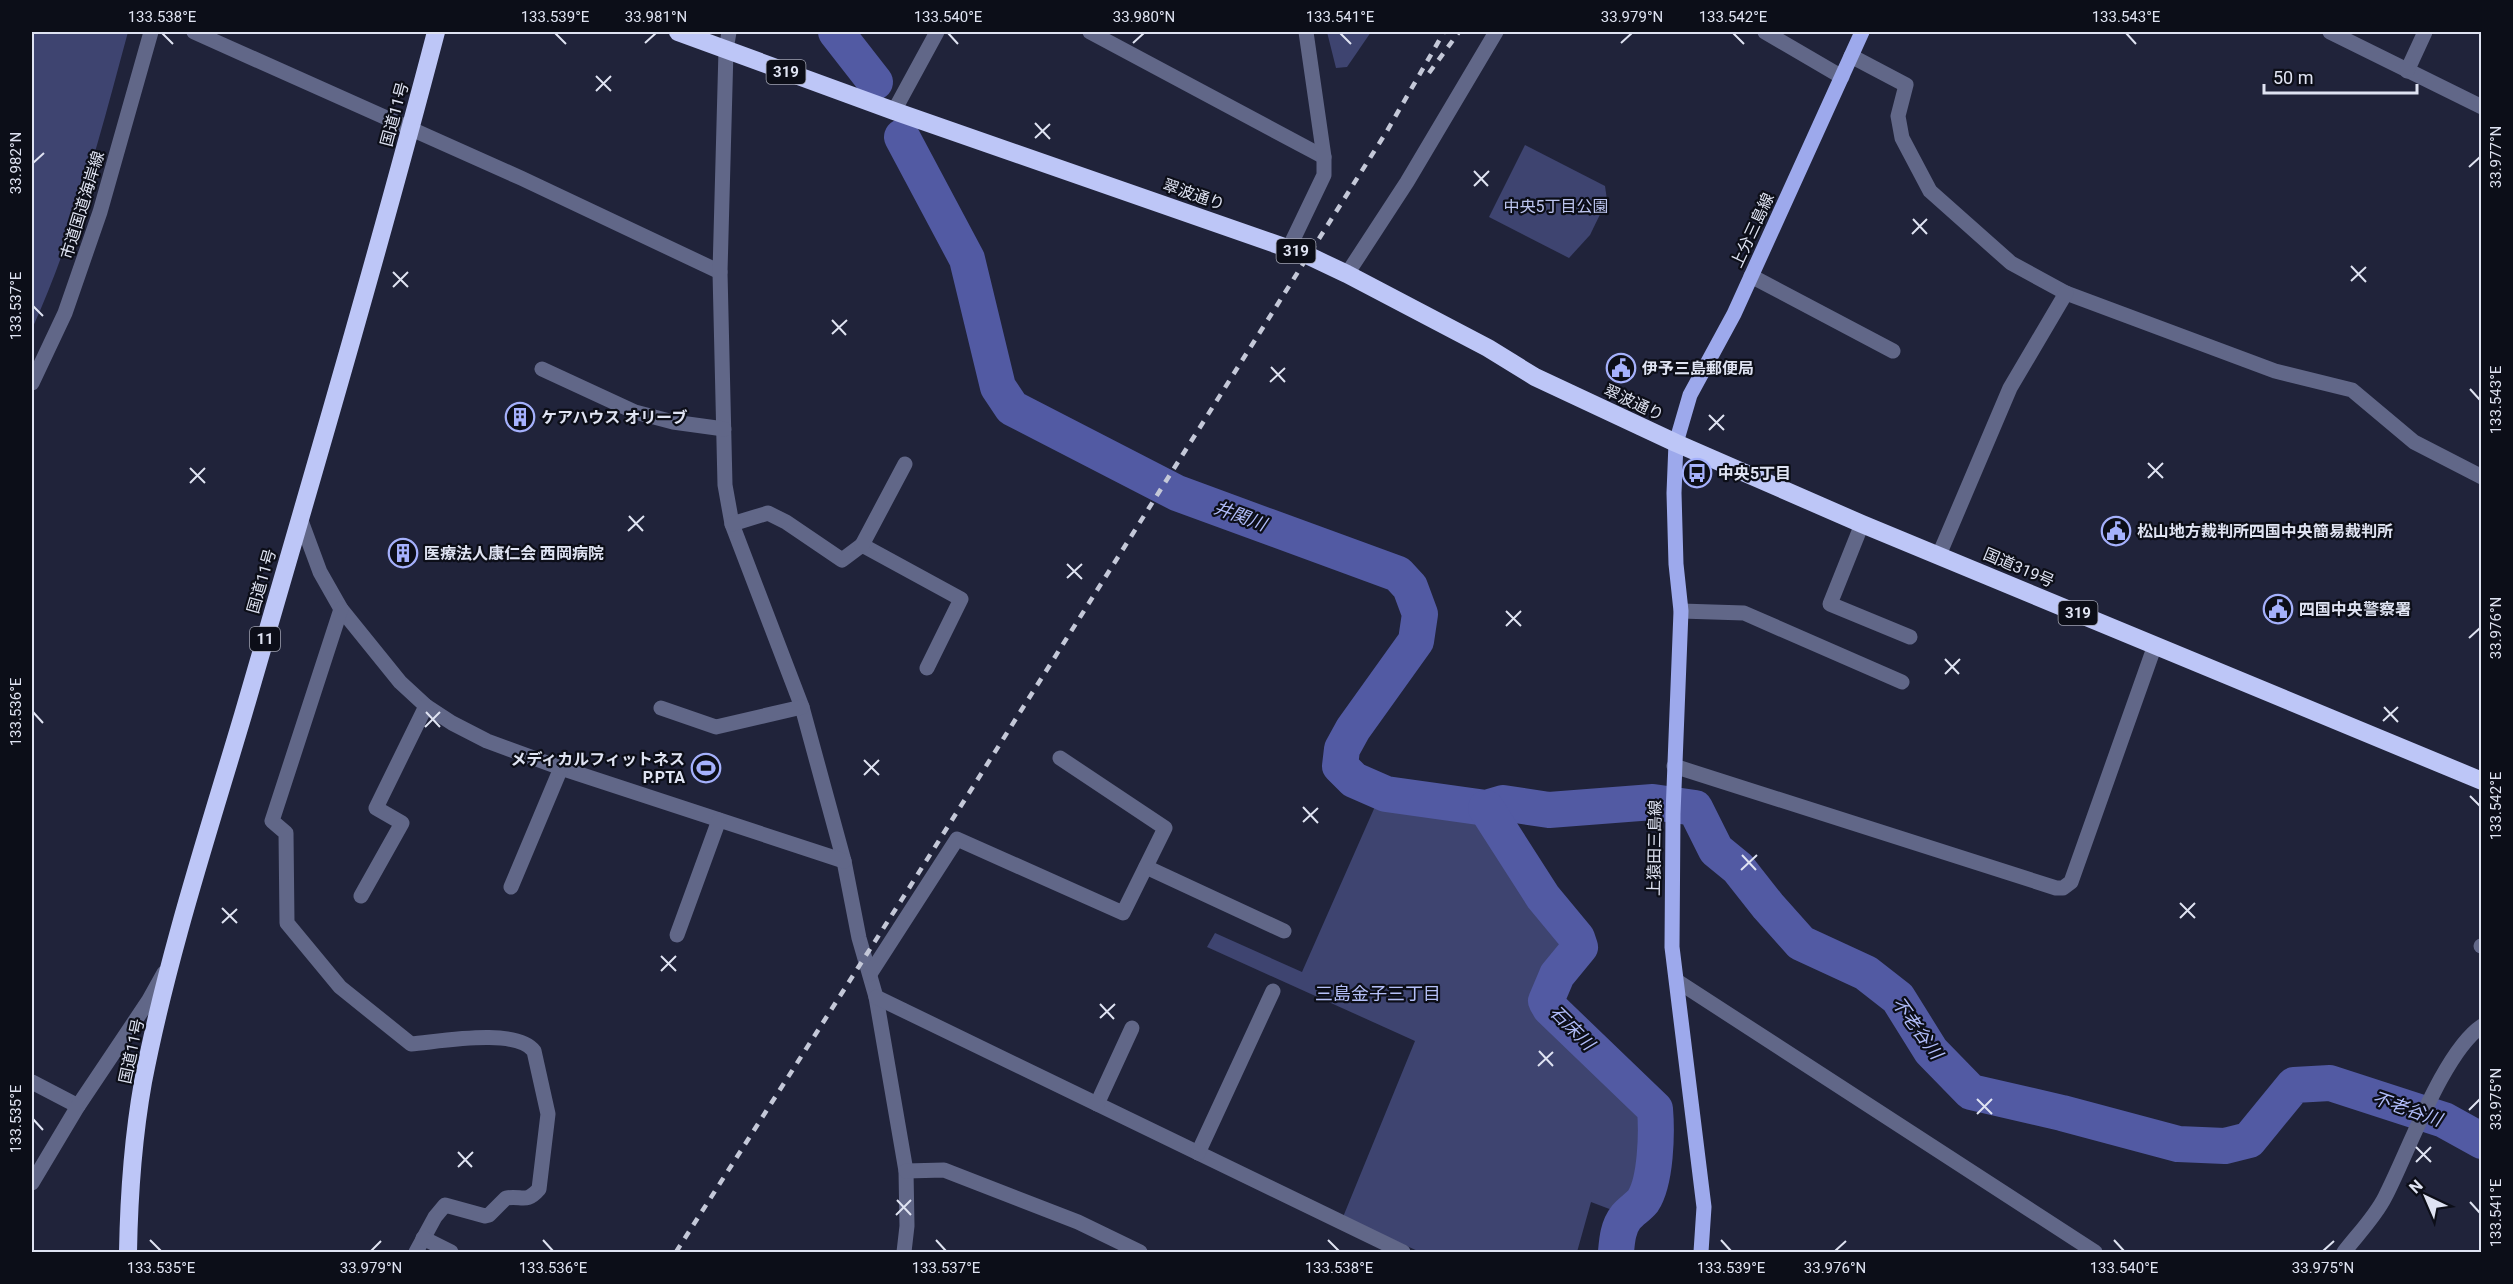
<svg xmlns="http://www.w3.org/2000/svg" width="2513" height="1284" viewBox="0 0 2513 1284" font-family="Roboto,'Noto Sans JP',sans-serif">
<rect width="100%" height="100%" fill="#20233a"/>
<g fill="#3e4470">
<path d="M32,32H128C101,132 75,234 32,329Z"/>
<path d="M1327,32H1371L1347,67L1336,68Z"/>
<path d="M1525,145L1605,186L1607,200L1590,235L1569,258L1489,217Z"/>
<path d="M1377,802L1483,819L1521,876L1569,933L1571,943L1540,997L1542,1016L1647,1113L1652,1133L1643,1181L1638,1192L1620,1213L1591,1202L1577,1252H1420L1343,1217L1415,1041L1207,947L1215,933L1302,972Z"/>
</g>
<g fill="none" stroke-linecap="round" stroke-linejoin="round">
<g stroke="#525aa3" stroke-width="36">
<path d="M836,32L875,82"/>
<path d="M902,137L967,259L998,387L1012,408L1177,493L1398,574L1410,587L1420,614L1416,641L1353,729L1342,749L1340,766L1354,780L1386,794L1486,808L1503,803L1549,810L1653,802L1695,808L1716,850L1738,868L1768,906L1801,943L1866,973L1898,998L1931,1051L1971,1092L2062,1113L2178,1144L2225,1146L2249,1140L2294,1085L2330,1083L2444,1120L2482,1141"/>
<path d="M1486,808L1543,897L1577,938L1580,947L1557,975L1546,1001L1550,1008L1655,1109C1657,1133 1656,1181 1643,1201C1638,1207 1631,1211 1626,1217C1618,1227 1617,1240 1616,1252"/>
</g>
<g stroke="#616788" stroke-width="15">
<path d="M194,32L521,178L720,272"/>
<path d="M729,32L726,50L720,272L725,485L732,524L802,707L844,861L859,938L876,997L906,1171L907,1226L904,1252"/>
<path d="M1090,32L1324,157"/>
<path d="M1765,32L1842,77"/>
<path d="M2330,32L2482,107"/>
<path d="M1851,56L1906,85L1898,116L1902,138L1930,191L2011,263L2066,293L2275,371L2352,390L2414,442L2482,477"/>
<path d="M2407,71L2425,32"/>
<path d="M894,111L937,32"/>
<path d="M1289,248L1324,175V157L1306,32"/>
<path d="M1347,274L1407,182L1496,32"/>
<path d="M1751,276L1893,351"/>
<path d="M542,369L635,412L673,422L724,429"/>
<path d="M32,383L65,313L100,212L151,32"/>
<path d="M300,518L320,572L341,609L400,682L426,706L452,723L487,741L561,768L844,861"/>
<path d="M732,524L768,513L786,522L842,560L862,545L961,599L927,668"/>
<path d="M1862,524L1830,604L1910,637"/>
<path d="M862,545L905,464"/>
<path d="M1939,555L2010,388L2066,293"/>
<path d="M341,609L272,821L286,833L287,923L340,987L411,1044C438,1042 516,1027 534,1051L548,1114L539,1189C526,1204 522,1195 506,1198L489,1215L485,1216L445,1205L435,1217L416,1252"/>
<path d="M1681,611L1744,613L1902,682"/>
<path d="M661,708L716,727L802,707"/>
<path d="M1674,766L2056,888H2063L2071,882L2155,645"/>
<path d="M1146,867L1284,931"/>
<path d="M511,887L561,768"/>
<path d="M361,896L402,823L376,808L426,706"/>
<path d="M677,935L719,820"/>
<path d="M2481,946H2482"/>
<path d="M870,974L957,839L1123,913L1165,828L1060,758"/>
<path d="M1677,981L2095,1252"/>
<path d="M876,997L1403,1252"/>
<path d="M32,1082L78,1106"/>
<path d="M1097,1104L1132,1028"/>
<path d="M1198,1153L1273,991"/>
<path d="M906,1171L944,1170L1078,1222L1140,1252"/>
<path d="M32,1183L78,1106L149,1000L164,973"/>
<path d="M423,1238L451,1252"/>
<path d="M2344,1252C2357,1235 2375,1217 2385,1197C2408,1153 2443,1052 2482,1026"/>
</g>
<path stroke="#9da9ec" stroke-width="15" d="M1701,1252L1704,1207L1672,947L1673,814L1681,611L1676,564L1674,493L1676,443L1690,395L1734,314L1862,32"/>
<g stroke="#bdc6f7" stroke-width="18">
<path d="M678,32L894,111L1307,255L1347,274L1488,348L1535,377L1676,443L1862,524L2482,781"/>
<path d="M128,1252C129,1196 133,1138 143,1082C167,958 207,836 243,715C309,488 376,261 436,32"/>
</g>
<g stroke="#c4c8d8" stroke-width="4.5" stroke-dasharray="8 8" stroke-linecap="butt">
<path d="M1429,73L1459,32"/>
<path d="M676,1252L904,896L1387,131L1444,32"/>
</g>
</g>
<path fill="none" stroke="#dfe3f2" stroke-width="2" d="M162,33L173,44M555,33L566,44M948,33L958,44M1340,33L1351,44M1733,33L1744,44M2126,33L2136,44M645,43L656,33M1133,43L1144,33M1621,43L1632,33M596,76L611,91M596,91L611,76M1035,123L1050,139M1035,138L1050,124M33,163L44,153M2469,167L2480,157M1474,171L1488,186M1474,186L1489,171M1913,219L1927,234M1912,234L1927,219M2351,266L2366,282M393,272L408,287M2351,281L2366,267M393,287L408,272M33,306L43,316M832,320L846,335M832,334L847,320M1271,367L1285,382M1270,382L1285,368M2470,389L2480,400M1709,415L1724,430M1709,430L1724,415M2148,463L2163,478M190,468L205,483M2148,478L2163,463M190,483L205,468M629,516L643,531M628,531L644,516M1067,564L1082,579M1067,578L1082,564M1506,611L1521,626M1506,626L1521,611M2469,638L2480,628M1945,659L1959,674M1945,674L1960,659M2384,707L2398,722M33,712L43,723M426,712L440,727M2383,721L2398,707M425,727L440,712M864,760L879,775M864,775L879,760M2470,796L2480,806M1303,807L1318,823M1303,822L1318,808M1742,855L1756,870M1741,870L1757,855M2180,903L2195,918M222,908L237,923M2180,918L2195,903M222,923L237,909M661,956L676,971M661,971L676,956M1100,1004L1114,1019M1100,1018L1115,1004M1539,1051L1553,1066M1538,1066L1553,1052M1977,1099L1992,1114M2469,1110L2480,1099M1977,1114L1992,1099M33,1119L43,1130M2416,1147L2431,1162M458,1152L472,1167M2416,1162L2431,1147M458,1167L473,1152M897,1200L911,1215M2470,1202L2480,1213M896,1215L911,1200M150,1240L161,1251M543,1240L553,1251M936,1240L946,1251M1328,1240L1339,1251M1721,1240L1731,1251M2114,1240L2124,1251M371,1251L381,1241M1835,1251L1846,1241M2323,1251L2334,1241"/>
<defs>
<g id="civic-ring" transform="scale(1.5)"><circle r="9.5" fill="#0c0e18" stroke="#a5b1fc" stroke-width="1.5"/><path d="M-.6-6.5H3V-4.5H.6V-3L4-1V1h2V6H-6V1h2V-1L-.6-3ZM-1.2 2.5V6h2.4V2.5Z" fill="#a5b1fc"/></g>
<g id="building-ring" transform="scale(1.5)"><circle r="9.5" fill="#0c0e18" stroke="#a5b1fc" stroke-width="1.5"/><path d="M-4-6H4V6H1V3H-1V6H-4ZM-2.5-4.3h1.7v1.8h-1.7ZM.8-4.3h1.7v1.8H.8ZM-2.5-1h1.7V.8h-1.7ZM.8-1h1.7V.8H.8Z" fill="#a5b1fc"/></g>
<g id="bus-ring" transform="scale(1.5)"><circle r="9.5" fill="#0c0e18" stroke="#a5b1fc" stroke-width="1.5"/><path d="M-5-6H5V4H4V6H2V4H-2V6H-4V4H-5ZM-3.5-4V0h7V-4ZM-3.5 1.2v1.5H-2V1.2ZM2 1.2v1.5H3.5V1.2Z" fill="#a5b1fc"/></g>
<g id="stadium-ring" transform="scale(1.5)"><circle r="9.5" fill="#0c0e18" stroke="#a5b1fc" stroke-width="1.5"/><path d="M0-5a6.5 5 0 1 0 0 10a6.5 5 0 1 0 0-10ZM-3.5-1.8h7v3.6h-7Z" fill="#a5b1fc"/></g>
</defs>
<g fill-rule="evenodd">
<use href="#civic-ring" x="1621" y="368"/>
<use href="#building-ring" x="520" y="417"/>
<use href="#bus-ring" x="1697" y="473"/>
<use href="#civic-ring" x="2116" y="531"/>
<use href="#building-ring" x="403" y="553"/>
<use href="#civic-ring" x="2278" y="609"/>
<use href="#stadium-ring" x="706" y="768"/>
</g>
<g text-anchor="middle" stroke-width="4.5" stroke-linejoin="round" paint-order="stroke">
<g fill="#0c0e18" stroke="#a0a3b1" stroke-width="1.5">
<rect x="766.5" y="60" width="39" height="24" rx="4.5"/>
<rect x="1276.5" y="239" width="39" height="24" rx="4.5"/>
<rect x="2058.5" y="601" width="39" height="24" rx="4.5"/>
<rect x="250" y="627" width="30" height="24" rx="4.5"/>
</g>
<g font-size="15" font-weight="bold" fill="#dfe3f2">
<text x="786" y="77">319</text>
<text x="1296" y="256">319</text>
<text x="2078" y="618">319</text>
<text x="265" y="644">11</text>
</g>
<g font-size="16" fill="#dfe3f2" stroke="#0c0e18">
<text transform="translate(394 114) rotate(-75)" y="6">国道11号</text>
<text transform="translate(1194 194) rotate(19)" y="6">翠波通り</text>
<text transform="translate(82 205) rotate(-73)" y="6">市道国道海岸線</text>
<text transform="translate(1752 230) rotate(-65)" y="6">上分三島線</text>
<text transform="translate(1634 402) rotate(25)" y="6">翠波通り</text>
<text transform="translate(2019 567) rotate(23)" y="6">国道319号</text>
<text transform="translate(261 581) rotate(-74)" y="6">国道11号</text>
<text transform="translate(1654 848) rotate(-89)" y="6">上猿田三島線</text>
<text transform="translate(131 1051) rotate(-78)" y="6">国道11号</text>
</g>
<g font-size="16" fill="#bec6f0" stroke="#0c0e18">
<text x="1556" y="212">中央5丁目公園</text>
</g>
<g font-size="16" font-weight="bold" fill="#dfe3f2" stroke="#0c0e18" text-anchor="start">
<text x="1642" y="374">伊予三島郵便局</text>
<text x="541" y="423">ケアハウス オリーブ</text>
<text x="1718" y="479">中央5丁目</text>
<text x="2137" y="537">松山地方裁判所四国中央簡易裁判所</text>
<text x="424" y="559">医療法人康仁会 西岡病院</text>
<text x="2299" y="615">四国中央警察署</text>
<text x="685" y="765" text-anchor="end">メディカルフィットネス<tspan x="685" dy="18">P.PTA</tspan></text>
</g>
<g font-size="18" font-style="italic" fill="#b0bcf9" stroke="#0c0e18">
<text transform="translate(1240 516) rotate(20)" y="6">井関川</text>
<text transform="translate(1572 1028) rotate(45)" y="6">石床川</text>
<text transform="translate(1917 1028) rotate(54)" y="6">不老谷川</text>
<text transform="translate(2407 1109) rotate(19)" y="6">不老谷川</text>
</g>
<g font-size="18" fill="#b6c0f8" stroke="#0c0e18">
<text x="1378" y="1000">三島金子三丁目</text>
</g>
</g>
<rect width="2513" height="1284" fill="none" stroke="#0c0e18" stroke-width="66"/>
<g transform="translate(2426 1197) rotate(316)" stroke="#0c0e18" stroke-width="4.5" paint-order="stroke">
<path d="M0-4.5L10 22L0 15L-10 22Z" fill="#dfe3f2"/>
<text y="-9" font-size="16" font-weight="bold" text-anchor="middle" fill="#dfe3f2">N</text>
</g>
<path d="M2264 84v9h153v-9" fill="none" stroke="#dfe3f2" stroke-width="3"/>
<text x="2273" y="84" font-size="18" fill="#dfe3f2" stroke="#0c0e18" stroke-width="4.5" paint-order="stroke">50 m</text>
<rect x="33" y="33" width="2447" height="1218" fill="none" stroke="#dfe3f2" stroke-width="2"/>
<g font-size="15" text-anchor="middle" fill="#dfe3f2">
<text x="162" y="22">133.538°E</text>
<text x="555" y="22">133.539°E</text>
<text x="656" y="22">33.981°N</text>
<text x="948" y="22">133.540°E</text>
<text x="1144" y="22">33.980°N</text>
<text x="1340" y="22">133.541°E</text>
<text x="1632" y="22">33.979°N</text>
<text x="1733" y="22">133.542°E</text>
<text x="2126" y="22">133.543°E</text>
<text transform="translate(2496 157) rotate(-90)" y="5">33.977°N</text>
<text transform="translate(16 163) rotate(-90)" y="5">33.982°N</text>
<text transform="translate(16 306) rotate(-90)" y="5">133.537°E</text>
<text transform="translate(2496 400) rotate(-90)" y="5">133.543°E</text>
<text transform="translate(2496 628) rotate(-90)" y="5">33.976°N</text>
<text transform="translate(16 712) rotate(-90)" y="5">133.536°E</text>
<text transform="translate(2496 806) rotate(-90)" y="5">133.542°E</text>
<text transform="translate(2496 1099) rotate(-90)" y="5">33.975°N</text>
<text transform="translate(16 1119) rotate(-90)" y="5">133.535°E</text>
<text transform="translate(2496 1213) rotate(-90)" y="5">133.541°E</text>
<text x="161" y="1273">133.535°E</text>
<text x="371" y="1273">33.979°N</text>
<text x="553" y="1273">133.536°E</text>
<text x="946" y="1273">133.537°E</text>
<text x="1339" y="1273">133.538°E</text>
<text x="1731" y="1273">133.539°E</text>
<text x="1835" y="1273">33.976°N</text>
<text x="2124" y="1273">133.540°E</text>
<text x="2323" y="1273">33.975°N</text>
</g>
</svg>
